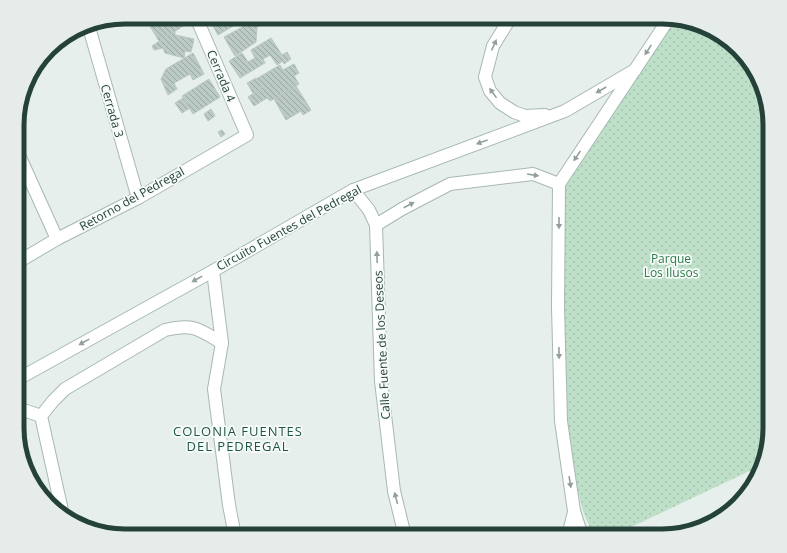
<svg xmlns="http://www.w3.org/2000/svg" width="787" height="553" viewBox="0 0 787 553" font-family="'Open Sans',sans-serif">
<defs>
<pattern id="green-dots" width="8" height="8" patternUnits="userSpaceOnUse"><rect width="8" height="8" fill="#bfe0c8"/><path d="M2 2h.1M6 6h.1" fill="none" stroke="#a4c1ad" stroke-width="1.8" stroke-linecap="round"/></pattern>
<pattern id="building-back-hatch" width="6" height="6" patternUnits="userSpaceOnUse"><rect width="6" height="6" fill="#bbcac4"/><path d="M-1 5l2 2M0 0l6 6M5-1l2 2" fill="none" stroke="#98a6a0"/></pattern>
</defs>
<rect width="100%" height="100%" fill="#e6efeb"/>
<path fill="url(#green-dots)" d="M670,17L728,39L756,71L770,118V435L758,467L612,536H593L582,508L561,421L559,184Z"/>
<g fill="url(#building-back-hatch)" stroke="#b8c9c2">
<path d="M159,17H180L185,25L159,41L148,23Z"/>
<path d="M208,17H244L245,19L218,35Z"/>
<path d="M246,17H260L264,23L257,27L256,42L235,56L224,37L250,23Z"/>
<path d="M175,31V35L194,39L191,52L185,51L184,58L165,53L163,48L154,50L152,46Z"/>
<path d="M271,38L282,55L287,52L291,59L284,64L283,61L277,65L270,55L263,59L265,63L240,78L229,61L242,53L248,62L255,58L251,50Z"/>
<path d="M193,53L204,74L193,80L190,74L174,83L177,89L168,95L161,79L166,69Z"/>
<path d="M294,64L299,73L294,76L299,84L270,101L267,98L254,106L248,97L262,88L256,79L280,65L283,70Z"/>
<path d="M256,78L262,88L253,93L247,83Z"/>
<path d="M209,79L220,97L193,114L182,96Z"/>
<path d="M296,86L311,110L303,115L301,111L286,120L274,99Z"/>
<path d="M183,98L190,108L182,113L175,103Z"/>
<path d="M211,109L215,116L208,121L204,114Z"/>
<path d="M222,130L225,134L221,137L218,132Z"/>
</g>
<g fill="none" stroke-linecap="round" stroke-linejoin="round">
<g stroke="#a8b8b2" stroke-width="14">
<g id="minor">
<path d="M511,17L493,46L485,77L490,91L500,103L514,112L525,116L545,115"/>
<path d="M88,24L138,198"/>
<path d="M18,153L57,239"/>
<path d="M353,190L369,210L376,225L381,381L394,491L405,536"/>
<path d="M376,225L402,209L450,184L533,174L559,184"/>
<path d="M18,262L57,239L138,198L247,135L196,17"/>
<path d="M213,271L222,343L214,389L229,505L235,536"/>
<path d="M18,379L213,271L353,190L565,111L635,70"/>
<path d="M18,408L41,416"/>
<path d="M63,515L41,416L53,401L65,389L165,330C193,323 199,329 222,343"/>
<path d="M568,536L574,512"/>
<path d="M582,536L574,511L561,421L558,307L559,184L670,17"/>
</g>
</g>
<use href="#minor" stroke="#fff" stroke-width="12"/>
</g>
<defs><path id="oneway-solid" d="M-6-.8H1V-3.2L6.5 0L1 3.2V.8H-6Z"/></defs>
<g fill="#92a09c">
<use href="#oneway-solid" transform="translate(494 45) rotate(-66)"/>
<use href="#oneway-solid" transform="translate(648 50) rotate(123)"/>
<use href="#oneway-solid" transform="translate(601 90) rotate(150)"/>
<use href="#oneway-solid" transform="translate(493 93) rotate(-126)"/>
<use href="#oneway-solid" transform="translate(482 142) rotate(160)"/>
<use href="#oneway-solid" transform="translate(577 156) rotate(124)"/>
<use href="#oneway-solid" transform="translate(533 175) rotate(9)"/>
<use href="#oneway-solid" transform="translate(409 205) rotate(-27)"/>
<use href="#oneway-solid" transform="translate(559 223) rotate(90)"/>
<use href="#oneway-solid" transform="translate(377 257) rotate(-92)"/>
<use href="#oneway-solid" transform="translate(197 279) rotate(151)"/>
<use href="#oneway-solid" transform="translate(84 342) rotate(151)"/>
<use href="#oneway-solid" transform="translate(559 353) rotate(89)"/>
<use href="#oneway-solid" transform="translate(570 482) rotate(81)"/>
<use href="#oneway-solid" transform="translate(396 498) rotate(-104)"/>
</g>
<g text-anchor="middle" stroke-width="3.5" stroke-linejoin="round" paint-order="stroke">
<g font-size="12" fill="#24423a" stroke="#f7fbf9">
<text transform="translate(221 76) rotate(67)" y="4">Cerrada 4</text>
<text transform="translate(112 111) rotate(74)" y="4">Cerrada 3</text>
<text transform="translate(132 199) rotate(-29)" y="4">Retorno del Pedregal</text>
<text transform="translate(289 228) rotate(-29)" y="4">Circuito Fuentes del Pedregal</text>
<text transform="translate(382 345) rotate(-93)" y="4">Calle Fuente de los Deseos</text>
</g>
<g font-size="12" fill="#2d7a4b" stroke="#f7fbf9">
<text x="671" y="263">Parque<tspan x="671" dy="14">Los Ilusos</tspan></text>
</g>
<g font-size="13" letter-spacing="1" fill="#1f5548" stroke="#f7fbf9">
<text x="238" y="436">COLONIA FUENTES<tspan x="238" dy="15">DEL PEDREGAL</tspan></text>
</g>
</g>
<path d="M0 0H787V553H0ZM125 24H662A101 101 0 0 1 763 125V428A101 101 0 0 1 662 529H125A101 101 0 0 1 24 428V125A101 101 0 0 1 125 24Z" fill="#e6ecea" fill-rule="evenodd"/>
<path fill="none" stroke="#24423a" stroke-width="5" d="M125 24H662A101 101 0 0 1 763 125V428A101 101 0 0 1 662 529H125A101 101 0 0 1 24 428V125A101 101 0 0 1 125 24Z"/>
</svg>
